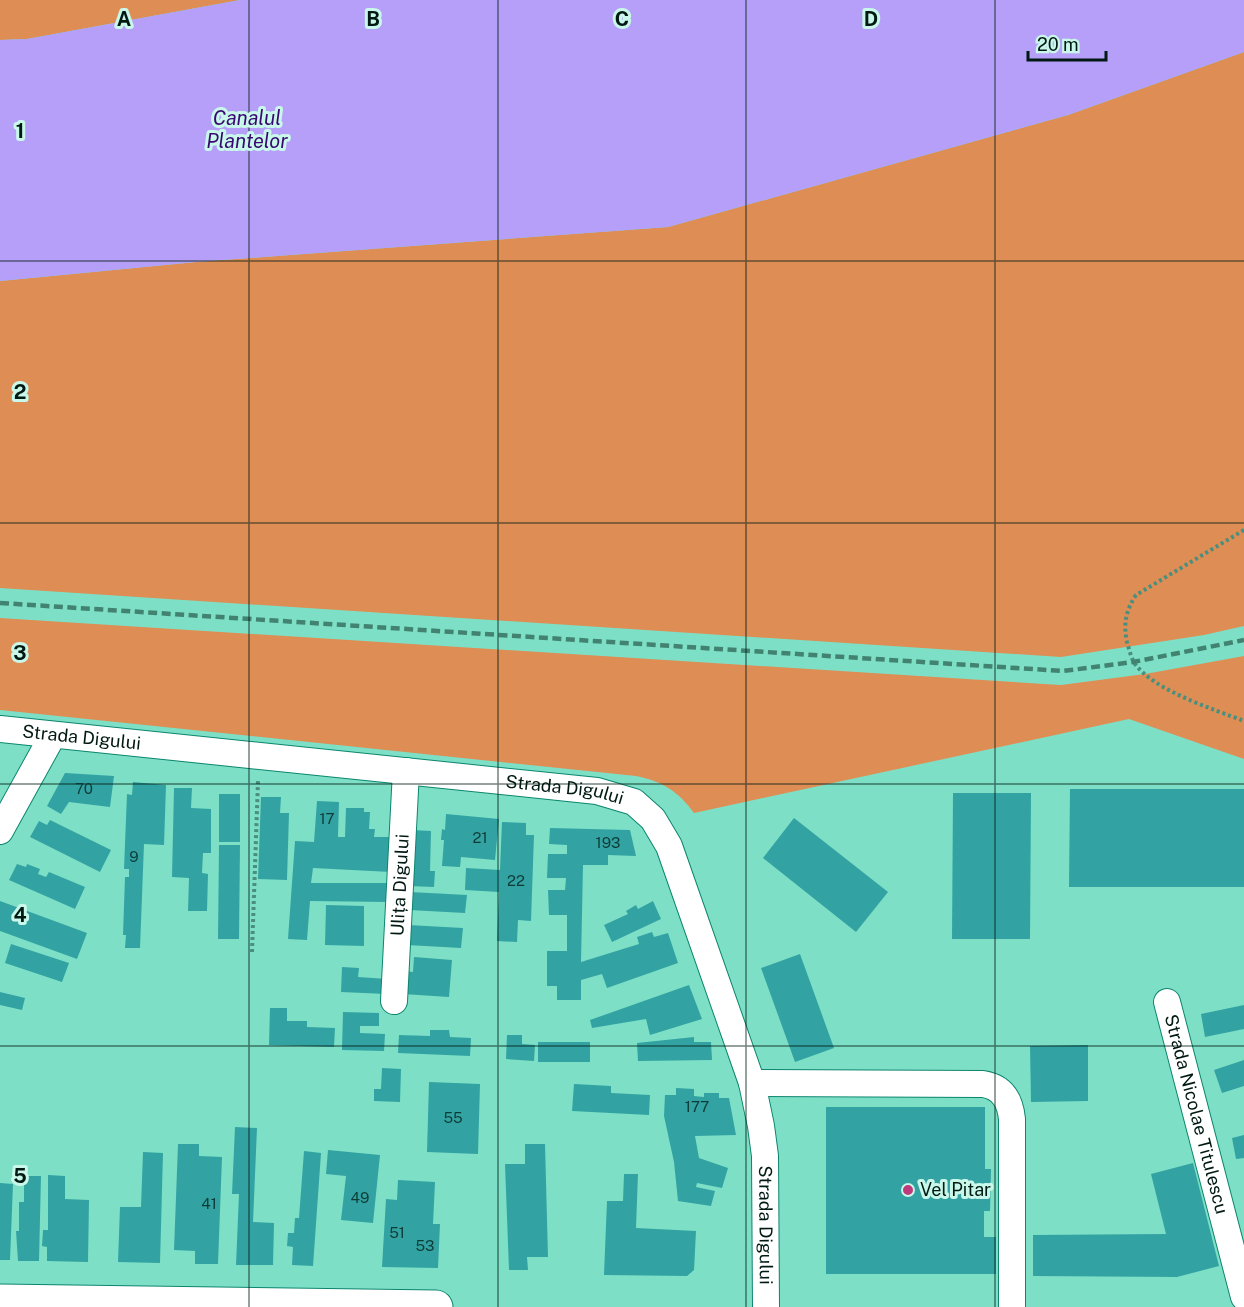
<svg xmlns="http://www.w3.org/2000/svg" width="1244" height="1307" viewBox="0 0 1244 1307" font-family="'Public Sans',sans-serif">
<rect width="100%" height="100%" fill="#7de0c6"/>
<g fill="#de8d55">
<path d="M0,0H240L27,39L0,40Z"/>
<path d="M1244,52V626L1204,635L1061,657L0,588V281L196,262L668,227L1068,115Z"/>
<path d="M0,618L1061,685L1145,674L1244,656V759L1129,719L694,813C679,792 662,781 636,776L0,710Z"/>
</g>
<path fill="#b59ff9" d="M240,0H1244V52L1068,115L668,227L196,262L0,281V40L27,39Z"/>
<g fill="#33a2a2">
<path d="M65,773L114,776L110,807L69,802L61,814L47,806Z"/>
<path d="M133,782L166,785L164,845L144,844L140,948H125L126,935H123L125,877H129V869H124L127,794L132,795Z"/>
<path d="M174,788H192L191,808L211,809V853H203L202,873L208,874L207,911H188L189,878L172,877Z"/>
<path d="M1070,789H1244V887H1069Z"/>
<path d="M953,793H1031L1030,939H952Z"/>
<rect x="219" y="794" width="21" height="48"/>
<path d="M261,797H281L280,813H289L287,880L258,879Z"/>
<path d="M317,801L339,802L338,837H345L346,808H364V812H370L369,829H375L374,837H393L391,872L313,868L311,883H388V902L310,901L307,940L288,939L295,841L314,842Z"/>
<path d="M446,814L499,819L495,860L461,857L460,867L442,866L444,840H441L442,829L445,830Z"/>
<path d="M794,818L888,892L856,932L763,858Z"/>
<path d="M50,820L111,850L100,872L30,837L39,821L47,825Z"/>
<path d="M502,822L526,823V835H534L531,921L518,920L517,942L497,941L499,892L465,890L466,868L500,870Z"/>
<path d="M550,828L630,830L636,856L608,855V865H583L581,962L639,944L637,937L652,932L654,937L668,933L678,963L607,988L602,974L581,980V1000H557V986H547V951H567V915H549L548,890H565L566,878H547L548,854H567V845L549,844Z"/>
<path d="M411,830L431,831L430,871H435L434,887L408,886Z"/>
<path d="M219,845H240L239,939H218Z"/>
<path d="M17,864L26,867L27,864L40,869L38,874L46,877L49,872L85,887L75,909L9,880Z"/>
<path d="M410,892L467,895L465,913L409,910Z"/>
<path d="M0,901L87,933L77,959L0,931Z"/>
<path d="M653,901L661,919L612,942L604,925L628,914L626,911L636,905L638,909Z"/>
<path d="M326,905L364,906V946L325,945Z"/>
<path d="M408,925L463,928L461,948L407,945Z"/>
<path d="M11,944L69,963L62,982L5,963Z"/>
<path d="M800,954L834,1048L795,1062L761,968Z"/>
<path d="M414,957L452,960L449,997L403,994L404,971L413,972Z"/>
<path d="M342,967L359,968L358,977L387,979L386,994L341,992Z"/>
<path d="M689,985L702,1019L650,1035L646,1019L592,1028L590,1020Z"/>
<path d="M0,992L25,998L22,1010L0,1005Z"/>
<path d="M1244,1005V1029L1205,1037L1201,1014Z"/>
<path d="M270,1008H287V1021H307V1027L335,1028L334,1047L269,1045Z"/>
<path d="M343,1012L379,1013V1026H360V1033L385,1034L384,1051L342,1050Z"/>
<path d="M430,1030H449L450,1037L471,1038L470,1056L398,1053L399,1035L430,1036Z"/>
<path d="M507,1035H522V1044L535,1045L534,1061L506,1059Z"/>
<path d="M694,1037V1042H711L712,1060L638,1061L637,1043Z"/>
<rect x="538" y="1042" width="52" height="20"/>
<path d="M1088,1045V1101L1031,1102L1030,1046Z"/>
<path d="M1244,1060V1086L1222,1093L1214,1070Z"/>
<path d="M382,1068L401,1069L400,1102L374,1101V1089H381Z"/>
<path d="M429,1082L480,1084L478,1154L427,1152Z"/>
<path d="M574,1084L611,1086V1093L650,1095L649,1115L572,1111Z"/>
<path d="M676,1088L694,1089V1096L704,1097V1093H719V1098H729L736,1135L695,1136L699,1158L728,1168L722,1188L697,1183L696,1187L715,1191L711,1206L678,1201L674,1162L664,1116L665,1095H676Z"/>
<path d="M826,1107H985V1169H991L990,1211H984V1237H996V1274H826Z"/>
<path d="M235,1127L257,1128L253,1222L274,1223L273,1265H236L239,1194H232Z"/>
<path d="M1244,1135V1158L1236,1159L1232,1138Z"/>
<path d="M178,1144H199V1156L222,1157L218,1264H195V1251L174,1250Z"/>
<path d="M525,1144H545L548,1257H527L528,1270H509L505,1164H525Z"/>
<path d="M328,1150L380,1155L373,1223L341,1220L346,1176L326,1174Z"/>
<path d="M304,1151L321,1153L313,1266L292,1265L293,1247L287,1246L288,1233H294L295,1218H299Z"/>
<path d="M143,1152L163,1153L160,1263L118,1262L120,1207H141Z"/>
<path d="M1193,1163L1219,1266L1177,1277L1033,1276V1235L1166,1234L1151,1174Z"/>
<path d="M624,1174H638L636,1228L696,1231L694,1270L687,1276L604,1275L607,1201H623Z"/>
<path d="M48,1175L65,1176V1199L89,1200L88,1262L47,1261V1247L42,1246L43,1230H48Z"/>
<path d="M24,1176H41L39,1261H18L16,1231H19V1202H24Z"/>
<path d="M398,1180L435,1182L433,1224H440L438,1268L382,1267L386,1199L397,1200Z"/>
<path d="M0,1183L13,1184L10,1260H0Z"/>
</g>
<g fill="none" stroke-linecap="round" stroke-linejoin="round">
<g stroke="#0c856e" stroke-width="28">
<g id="minor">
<path id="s1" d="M0,729L597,791L634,802L653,819L669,846L752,1083L761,1126L765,1156L766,1307"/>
<path d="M0,831L53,735"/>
<path id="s2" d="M394,1001L406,771"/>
<path id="s3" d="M1167,1002L1244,1297"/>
<path d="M752,1083L983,1084C1002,1087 1010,1100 1012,1119V1307"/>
</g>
</g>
<g stroke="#0c856e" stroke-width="35">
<path id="major" d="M0,1301L436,1307"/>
</g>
<g stroke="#4a8f7d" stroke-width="4" stroke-dasharray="3 3" stroke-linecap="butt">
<path d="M1244,530L1136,595C1126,610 1123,624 1127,642C1129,649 1131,658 1135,664C1155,691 1213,709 1244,721"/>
<path d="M252,952L258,781"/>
</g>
<use href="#minor" stroke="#fff" stroke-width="26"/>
<use href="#major" stroke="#fff" stroke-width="33"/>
<path stroke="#428271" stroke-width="4.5" stroke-dasharray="9 4.5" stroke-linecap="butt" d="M0,603L1063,671L1133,662L1244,640"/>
</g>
<path fill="none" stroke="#001a13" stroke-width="1.5" stroke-opacity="0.55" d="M249,0V1307M498,0V1307M746,0V1307M995,0V1307M0,261H1244M0,523H1244M0,784H1244M0,1046H1244"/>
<circle fill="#bf3a7b" stroke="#c9f7e9" stroke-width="2" cx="908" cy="1190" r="6"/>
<g text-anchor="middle" stroke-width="6" stroke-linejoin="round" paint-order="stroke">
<g font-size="15" fill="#0d3c37">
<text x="84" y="794">70</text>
<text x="327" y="824">17</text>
<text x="480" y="843">21</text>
<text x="608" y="848">193</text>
<text x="134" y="862">9</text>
<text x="516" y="886">22</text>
<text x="697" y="1112">177</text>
<text x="453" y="1123">55</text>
<text x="360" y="1203">49</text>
<text x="209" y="1209">41</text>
<text x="397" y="1238">51</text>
<text x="425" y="1251">53</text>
</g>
<g font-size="18" fill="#001a13" stroke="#c9f7e9">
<text dy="6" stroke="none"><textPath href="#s1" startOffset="82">Strada Digului</textPath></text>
<text dy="6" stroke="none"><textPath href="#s1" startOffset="568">Strada Digului</textPath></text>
<text dy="6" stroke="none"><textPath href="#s2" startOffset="116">Ulița Digului</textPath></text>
<text dy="6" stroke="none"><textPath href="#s3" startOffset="116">Strada Nicolae Titulescu</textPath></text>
<text dy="6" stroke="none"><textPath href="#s1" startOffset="1090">Strada Digului</textPath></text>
</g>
<g font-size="18" fill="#001a13" stroke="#c9f7e9" text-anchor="start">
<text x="920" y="1196">Vel Pitar</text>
</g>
<g font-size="20" font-style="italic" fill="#370970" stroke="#c9f7e9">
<text x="247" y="125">Canalul<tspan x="247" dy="23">Plantelor</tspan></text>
</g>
</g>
<g font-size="20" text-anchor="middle" font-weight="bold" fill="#001a13" stroke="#c9f7e9" stroke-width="6" stroke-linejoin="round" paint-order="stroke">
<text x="124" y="26">A</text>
<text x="373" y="26">B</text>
<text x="622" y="26">C</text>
<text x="871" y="26">D</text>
<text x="20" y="138">1</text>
<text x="20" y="399">2</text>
<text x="20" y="660">3</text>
<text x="20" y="922">4</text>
<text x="20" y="1183">5</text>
</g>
<path d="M1028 51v9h78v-9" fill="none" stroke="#001a13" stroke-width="3"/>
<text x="1037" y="51" font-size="18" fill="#001a13" stroke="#c9f7e9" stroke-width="4.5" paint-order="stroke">20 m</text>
</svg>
